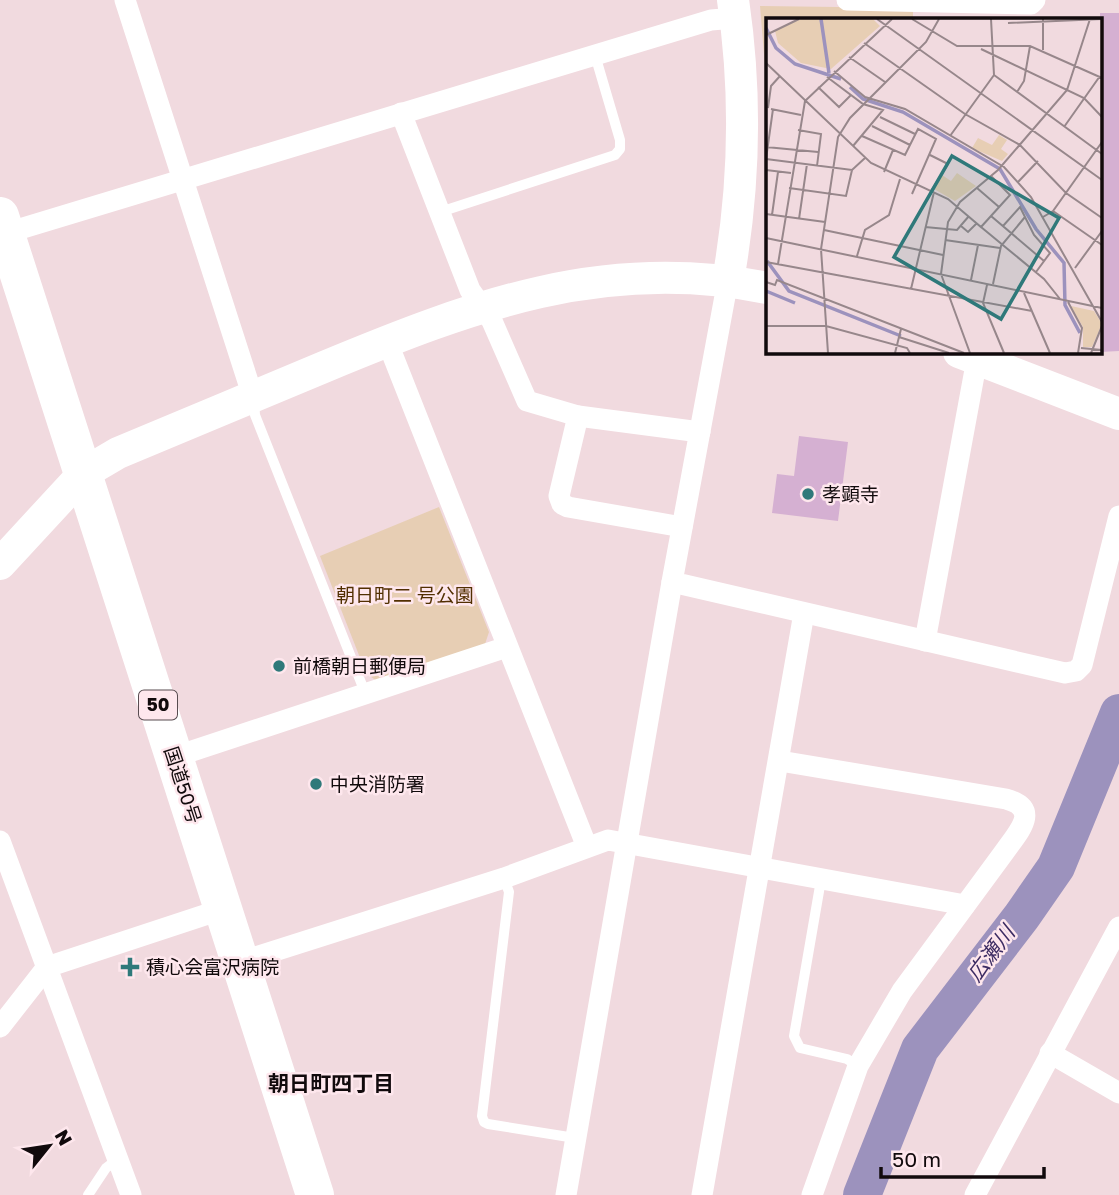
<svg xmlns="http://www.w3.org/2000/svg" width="1119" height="1195" viewBox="0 0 1119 1195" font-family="'Golos Text','Noto Sans JP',sans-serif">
<rect width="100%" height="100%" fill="#f1dadf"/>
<g fill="#e7ceb4">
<path d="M760,6L913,8V19H767V90Z"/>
<path d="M439,507L489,632L485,644L378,682L366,673L320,556Z"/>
</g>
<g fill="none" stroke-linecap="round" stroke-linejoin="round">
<path stroke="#9c92bd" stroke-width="38" d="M862,1195L920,1049L1022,916L1056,867L1119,713"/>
</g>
<g fill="#d5b0d2">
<path d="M1100,13H1119V351L1100,352Z"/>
<path d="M799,436L848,442L838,521L772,513L777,474L794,476Z"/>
</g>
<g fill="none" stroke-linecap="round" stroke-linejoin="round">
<g stroke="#fff" stroke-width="10">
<path d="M440,212L615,155L620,149V140L595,55"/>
<path d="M254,400L255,415L366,695"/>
<path d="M504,878L509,892L482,1116L484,1122L488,1124L575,1138"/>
<path d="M821,880L794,1036L800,1048L847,1059L858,1066"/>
<path d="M88,1195L106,1168L118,1159"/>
</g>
<g stroke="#fff" stroke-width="21">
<path d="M125,0L253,397"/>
<path d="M847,0L1031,4L1035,0"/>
<path d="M401,113L470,290L492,321L527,401L578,416L700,432"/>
<path d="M0,235L711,20L735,18"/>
<path d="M728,280L672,582L1065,673L1076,671L1082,665L1119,516"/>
<path d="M387,341L587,847"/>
<path d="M578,416L559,496L562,504L568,507L682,527"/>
<path d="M925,641L977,359"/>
<path d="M174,757L507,647"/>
<path d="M780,761L1006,799C1041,809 1019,831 1005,851L902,991L858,1066L812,1195"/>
<path d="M0,841L131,1195"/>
<path d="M240,962L504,878L608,840L965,905"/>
<path d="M0,1027L47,967L223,909"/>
<path d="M1050,1053L1119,1093"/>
<path d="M566,1195L672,582"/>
<path d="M702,1195L804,613"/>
<path d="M975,1195L1119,927"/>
</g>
<g stroke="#fff" stroke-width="32">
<path d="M728,280C745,185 747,95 733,0"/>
<path d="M959,352L1119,414"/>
<path d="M0,564L84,473L118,453C187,424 255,396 324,367C471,306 605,255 767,288"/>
</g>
<path stroke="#fff" stroke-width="38" d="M0,216L315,1195"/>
</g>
<g fill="#2f797a" stroke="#fee7ed" stroke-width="2.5">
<circle cx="808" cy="494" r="7"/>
<circle cx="279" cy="666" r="7"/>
<circle cx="316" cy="784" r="7"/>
<path d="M126.5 956.5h7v7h7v7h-7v7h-7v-7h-7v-7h7z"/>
</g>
<g text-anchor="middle" stroke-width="5" stroke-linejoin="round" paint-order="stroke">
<rect fill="#fee7ed" stroke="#584c50" stroke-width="2" x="139" y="690.5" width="38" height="29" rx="5"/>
<g font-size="18" font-weight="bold" fill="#110a0c">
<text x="158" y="711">50</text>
</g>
<g font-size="19" fill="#110a0c" stroke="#fee7ed" text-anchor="start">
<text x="822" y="501">孝顕寺</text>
<text x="293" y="673">前橋朝日郵便局</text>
<text x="330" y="791">中央消防署</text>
<text x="146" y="974">積心会富沢病院</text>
</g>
<g font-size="19" fill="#512f01" stroke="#fee7ed">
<text x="405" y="602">朝日町二 号公園</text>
</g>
<g font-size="19" fill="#110a0c" stroke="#fee7ed">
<text transform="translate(183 785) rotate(72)" y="7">国道50号</text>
</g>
<g font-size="21" font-style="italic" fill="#3d2c63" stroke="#fee7ed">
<text transform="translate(991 954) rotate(-53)" y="7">広瀬川</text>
</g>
<g font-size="21" font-weight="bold" fill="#110a0c" stroke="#fee7ed">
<text x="331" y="1091">朝日町四丁目</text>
</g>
</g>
<g transform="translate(766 18)">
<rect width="336" height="336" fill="#f1dadf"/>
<path d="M35,1H107L114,8L65,51L35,45L12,25L9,13ZM233,117L241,122L235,131L242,136L236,143L206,130L212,120L226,127ZM191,155L210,168L189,183L168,171L176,157L185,163ZM305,288L328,293L336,306L326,329H317V309Z" fill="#e7ceb4"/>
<path fill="none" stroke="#9c92bd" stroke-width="3.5" d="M55,1L63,55M0,10L10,30L29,46L75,61M84,69L97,81L137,94L234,151L270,211L298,245L299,287L314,315M1,243L23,273L135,318M0,273L29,285"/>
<path fill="none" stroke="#97878b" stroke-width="2" d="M111,1L336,162M146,1L191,28H264L336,60M277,1V32M242,5L336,1M0,17L33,1M98,25L199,96L254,127L300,175L336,200M215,31L318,80L336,99M83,39L119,64M0,45L105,145L182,181L215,209L244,177L225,158M68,53L99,79L139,91L238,149L265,179L336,304M228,57L336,136M61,59L97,86L117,92L87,128M52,69L73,89L85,77M251,74L258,63L264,28M2,90L5,68L14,58M5,91L35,97M114,99L149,116M106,108L144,127M298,109L334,58M32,112L55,116L51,148M96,118L139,137L152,111L170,121L146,176M184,118L228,57L225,1M0,129L52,134M164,137L182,146L165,173M0,141L86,152L99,140M0,141L7,91M0,152L25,155M118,154L127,132M252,164L272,143M23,170L80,178L86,152M211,170L233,189M287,193L336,227M0,196L59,204M6,197L12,154M225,198L278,243M277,199L287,193L336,124M33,201L41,146M195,208L202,214L211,205M237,208L254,189L268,217L284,235L270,254M159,209L191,212L203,198M215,209L278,261L294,281M58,212L177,237M0,220L336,290M179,222L234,230M91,238L99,212L123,197L134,161M0,244L266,293M12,246L39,83L126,1M309,250L336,213M205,262L212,227M0,264L9,267L11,262L198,335M227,266L235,228L259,199M221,267L217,285L238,335M145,271L168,174M258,275L284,335M302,284L316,310L312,335M0,308H60L141,330L144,335M133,319L183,335M315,330L336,332M62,335L55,231L72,119L84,100L160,24L173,1M129,335L135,311M204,335L175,256L182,204L194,184L232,152L301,72L324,1M325,335L336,308"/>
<path fill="#2f797a" fill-opacity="0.15" stroke="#2f797a" stroke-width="3.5" d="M186,138L293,200L235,301L128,239Z"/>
<rect width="336" height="336" fill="none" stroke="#110a0c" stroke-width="3.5"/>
</g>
<g transform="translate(49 1146) rotate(60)" stroke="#fee7ed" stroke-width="5" paint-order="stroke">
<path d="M0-5L12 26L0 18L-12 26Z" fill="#110a0c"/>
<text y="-10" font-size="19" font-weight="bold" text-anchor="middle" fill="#110a0c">N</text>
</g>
<path d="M881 1167v10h163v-10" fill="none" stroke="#110a0c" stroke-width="3.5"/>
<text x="892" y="1167" font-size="21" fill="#110a0c" stroke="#fee7ed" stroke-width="5" paint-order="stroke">50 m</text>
</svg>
